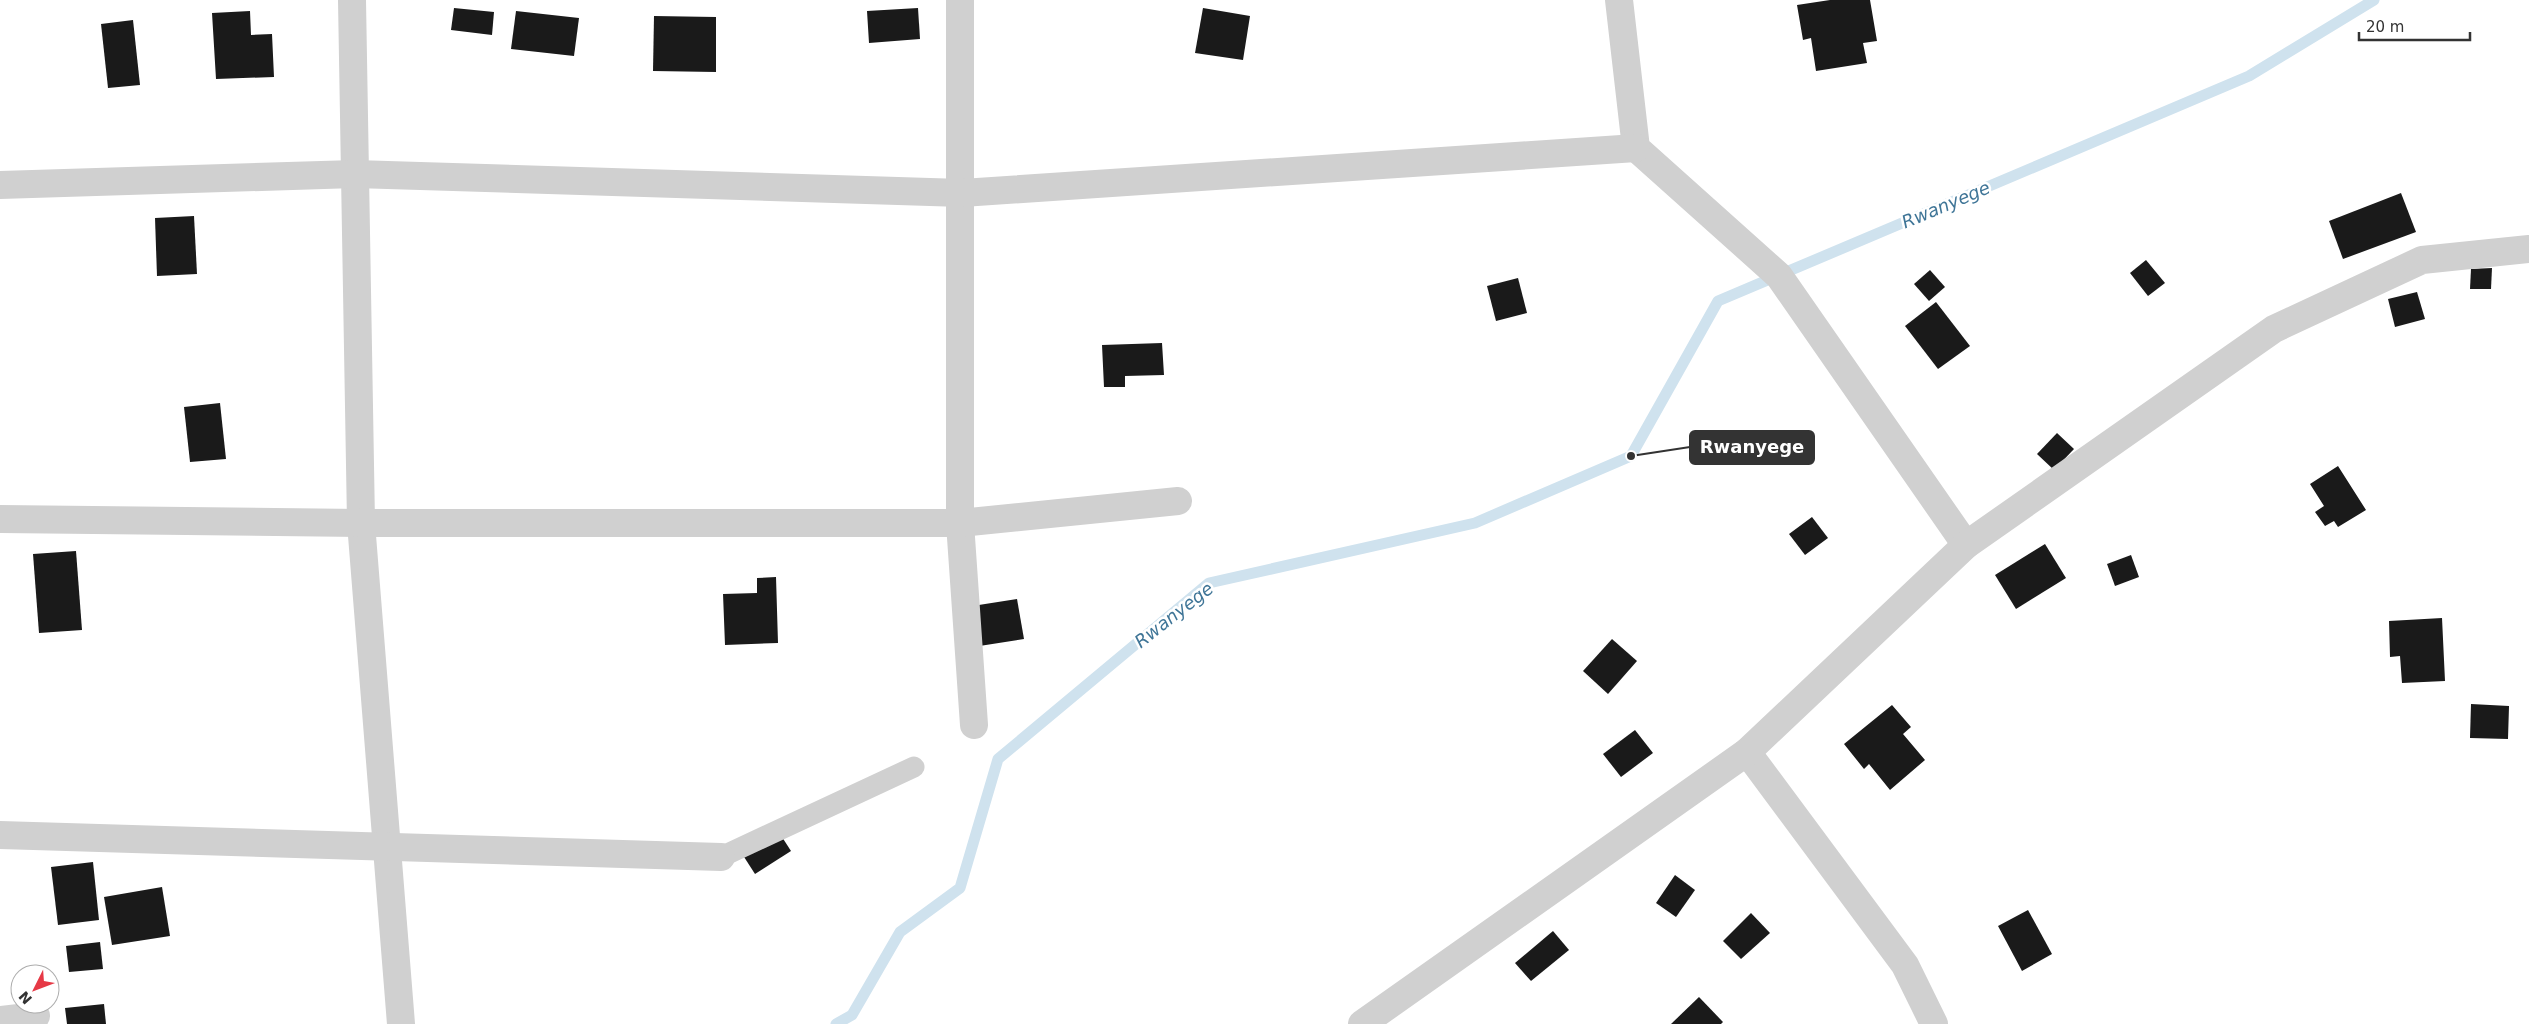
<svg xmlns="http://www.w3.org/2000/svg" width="2529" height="1024" viewBox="0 0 2529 1024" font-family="'DejaVu Sans',sans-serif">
<rect width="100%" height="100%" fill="#fff"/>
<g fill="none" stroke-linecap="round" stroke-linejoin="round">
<path stroke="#cfe2ee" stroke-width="11" d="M836,1024L852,1015L900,932L960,888L998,759L1209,583L1475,523L1631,456L1718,301L2249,76L2374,0"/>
</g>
<g fill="#1a1a1a">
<path d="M1830,0H1870L1877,41L1863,43L1867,63L1816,71L1811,38L1803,40L1797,5Z"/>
<path d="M454,8L494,12L492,35L451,30Z"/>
<path d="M918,8L920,39L869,43L867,11Z"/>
<path d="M1203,8L1250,16L1243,60L1195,53Z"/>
<path d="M250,11L251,35L272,34L274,77L216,79L212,13Z"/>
<path d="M516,11L579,18L574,56L511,49Z"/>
<path d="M654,16L716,17V72L653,71Z"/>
<path d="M133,20L140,85L108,88L101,24Z"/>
<path d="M2401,193L2416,232L2343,259L2329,221Z"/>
<path d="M194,216L197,274L157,276L155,218Z"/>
<path d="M2146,260L2165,283L2148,296L2130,273Z"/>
<path d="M2492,268L2491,289H2470L2471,269Z"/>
<path d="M1930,270L1945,287L1929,301L1914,284Z"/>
<path d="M1518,278L1527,313L1496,321L1487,286Z"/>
<path d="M2417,292L2425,319L2395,327L2388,299Z"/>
<path d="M1936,302L1970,346L1938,369L1905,326Z"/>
<path d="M1162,343L1164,375L1125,376V387H1104L1102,345Z"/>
<path d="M220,403L226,459L190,462L184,407Z"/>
<path d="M2057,433L2074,449L2054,470L2037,454Z"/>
<path d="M2338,466L2366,510L2338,527L2334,521L2325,526L2315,512L2324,506L2310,484Z"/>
<path d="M1812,517L1828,538L1805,555L1789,534Z"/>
<path d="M2045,544L2066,578L2016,609L1995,575Z"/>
<path d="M76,551L82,630L39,633L33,554Z"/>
<path d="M2131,555L2139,577L2115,586L2107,564Z"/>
<path d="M776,577L778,643L725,645L723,594L757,593V578Z"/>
<path d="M1017,599L1024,639L973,647L966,607Z"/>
<path d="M2442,618L2445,681L2402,683L2400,656L2390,657L2389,621Z"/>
<path d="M1612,639L1637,661L1608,694L1583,671Z"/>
<path d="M2471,704L2509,706L2508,739L2470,738Z"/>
<path d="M1892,705L1911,727L1903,734L1925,760L1890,790L1869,764L1864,769L1844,744Z"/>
<path d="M1635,730L1653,753L1621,777L1603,754Z"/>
<path d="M773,823L791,851L755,874L737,846Z"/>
<path d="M93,862L99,920L58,925L51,867Z"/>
<path d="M1675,875L1695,890L1676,917L1656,903Z"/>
<path d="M162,887L170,936L112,945L104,897Z"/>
<path d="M2028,910L2052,954L2022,971L1998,926Z"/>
<path d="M1751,913L1770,933L1741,959L1723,941Z"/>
<path d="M1553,931L1569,950L1531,981L1515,963Z"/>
<path d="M100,942L103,969L69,972L66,946Z"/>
<path d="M1699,997L1723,1022L1721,1024H1671Z"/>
<path d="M104,1004L106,1024H67L65,1008Z"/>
</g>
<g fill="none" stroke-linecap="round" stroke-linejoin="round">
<path stroke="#d0d0d0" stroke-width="21" d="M721,857L914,767"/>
<g stroke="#d0d0d0" stroke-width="28">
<path d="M352,0L361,523L401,1024"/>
<path d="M960,0V523L974,725"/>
<path d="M1619,0L1636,148L1779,276L1966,545"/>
<path d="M0,185L355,174L962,193L1636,148"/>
<path d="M0,519L361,523H960L1178,501"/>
<path d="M1747,752L1905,965L1934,1024"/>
<path d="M0,835L721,857"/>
<path d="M0,1020L36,1016"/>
<path d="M1362,1024L1747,752L1966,545L2274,329L2422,260L2529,249"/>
</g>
</g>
<g text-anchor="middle" stroke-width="5" stroke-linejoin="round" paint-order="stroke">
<g font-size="18" font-style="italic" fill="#3f7597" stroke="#fff">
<text transform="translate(1946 205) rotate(-23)" y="6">Rwanyege</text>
<text transform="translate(1174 615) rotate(-38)" y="6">Rwanyege</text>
</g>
</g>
<path fill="none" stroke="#333" stroke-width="2" d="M1631 456L1690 447"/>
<circle fill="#333" stroke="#fff" stroke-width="2" cx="1631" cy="456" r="5"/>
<rect fill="#333" stroke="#333" stroke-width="2" x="1690" y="431" width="124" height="33" rx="5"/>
<g font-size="18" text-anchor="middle" font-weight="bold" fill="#fff">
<text x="1752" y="453">Rwanyege</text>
</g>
<g transform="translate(35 989) rotate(228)"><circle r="24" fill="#ffffff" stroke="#adadad"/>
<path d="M0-4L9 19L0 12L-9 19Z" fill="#e63946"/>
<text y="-8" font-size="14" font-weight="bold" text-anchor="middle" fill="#333333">N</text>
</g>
<path d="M2359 32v8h111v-8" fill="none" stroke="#333333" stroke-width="2.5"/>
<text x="2366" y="32" font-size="15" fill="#333333" stroke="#ffffff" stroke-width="4" paint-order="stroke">20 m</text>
</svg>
